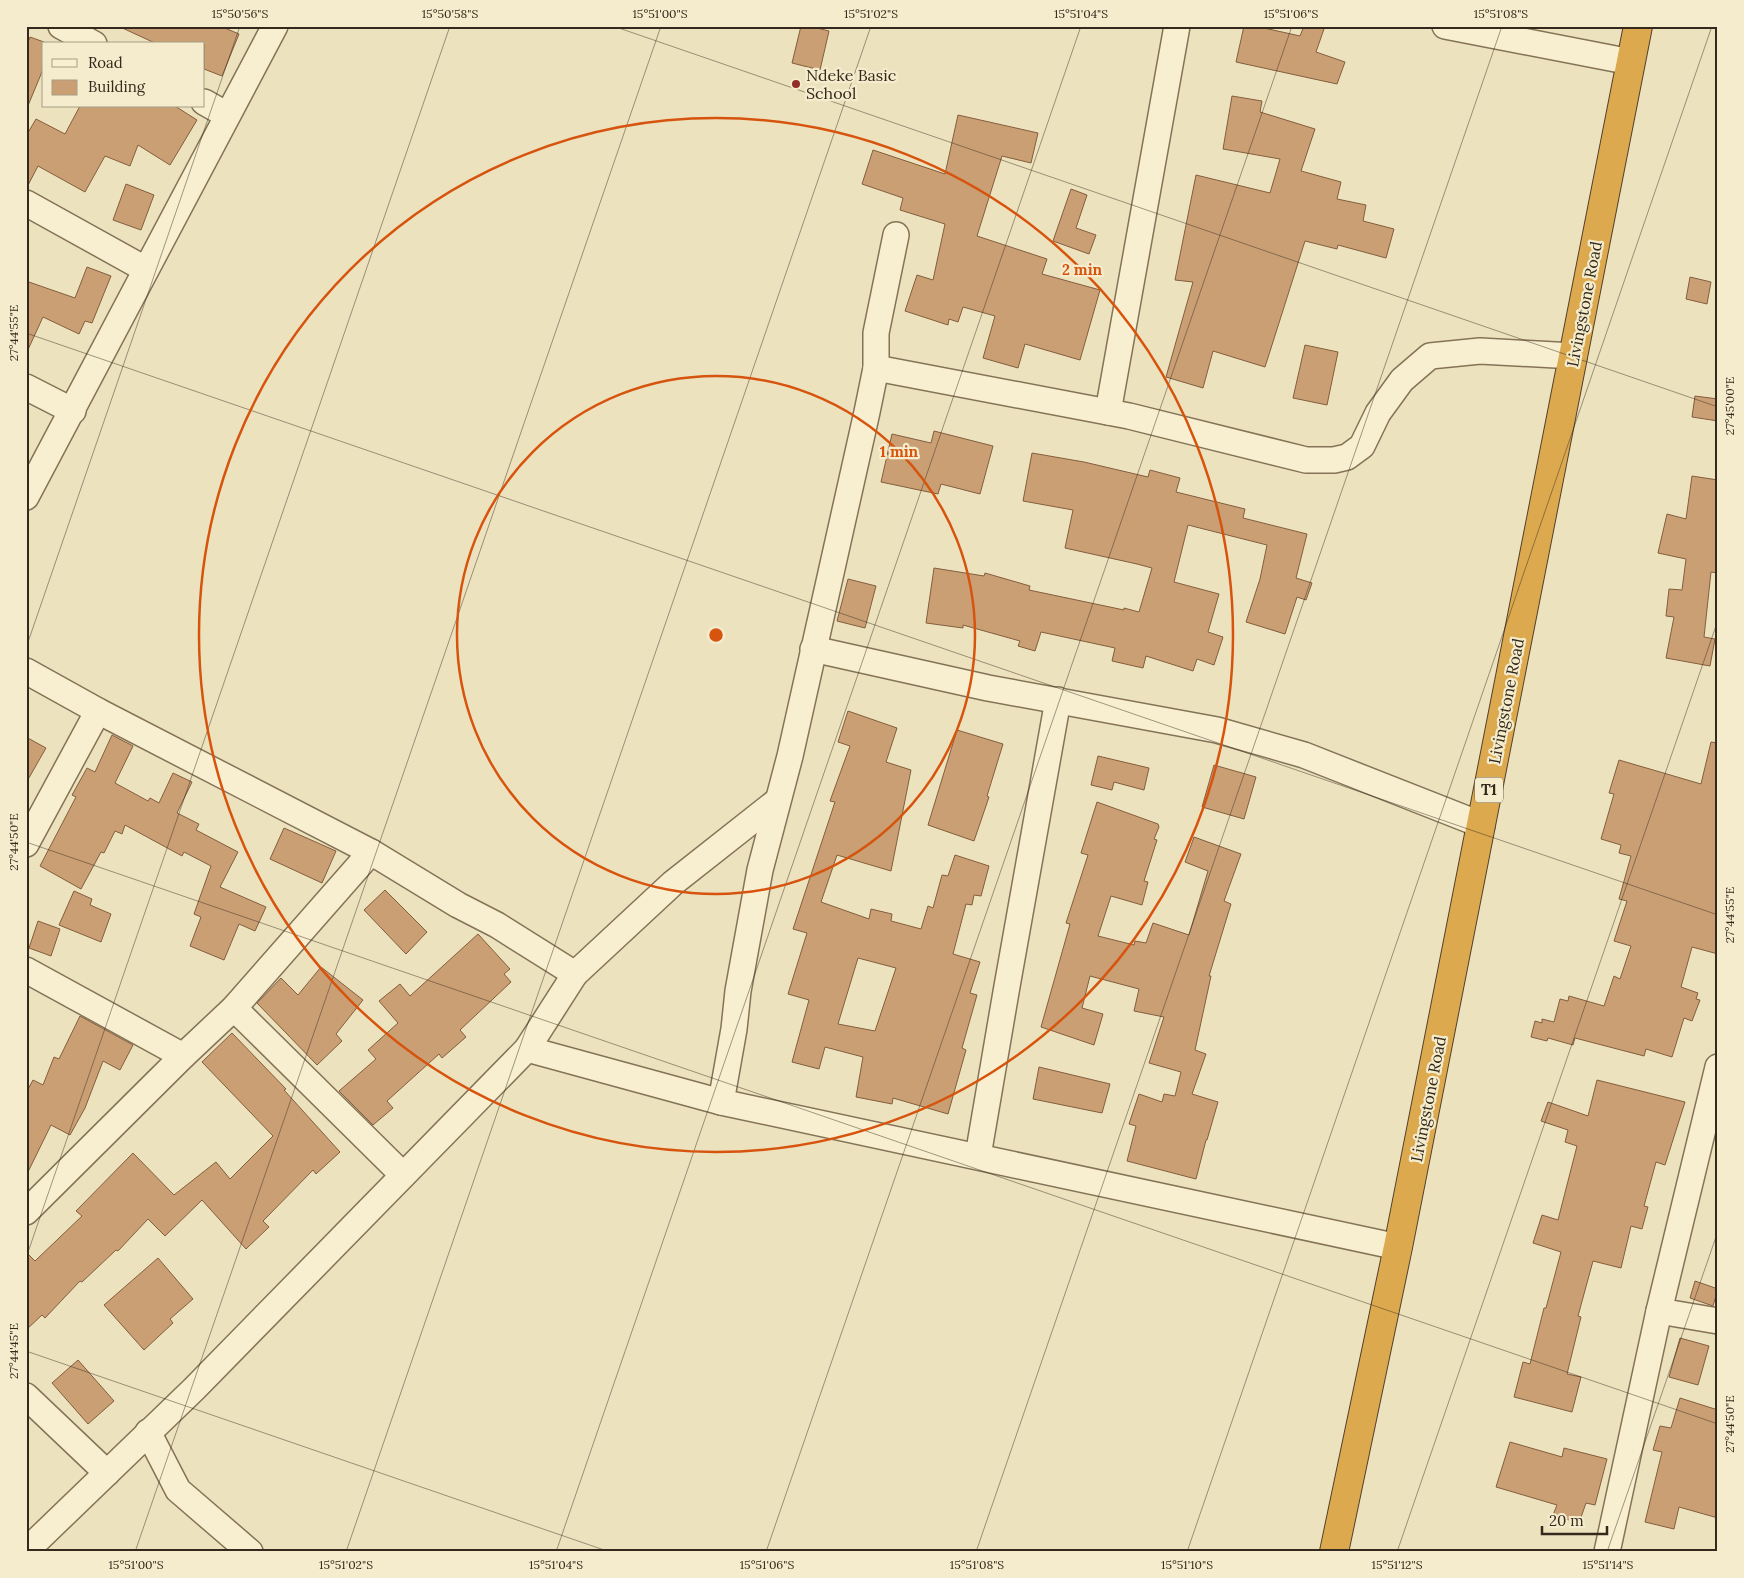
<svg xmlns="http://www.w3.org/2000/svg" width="1744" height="1578" viewBox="0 0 1744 1578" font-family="Lora,serif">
<rect width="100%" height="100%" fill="#ede2be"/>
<g fill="#ca9f74" stroke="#835e3d" fill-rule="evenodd">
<path d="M118,26H220L239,34L222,76L204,69V44H157Z"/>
<path d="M801,26H809L829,31L820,70L792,63Z"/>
<path d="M1244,26H1255L1300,36L1304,26H1325L1316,52L1345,62L1337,84L1236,62Z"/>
<path d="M30,37L44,42V67L27,108L26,47Z"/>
<path d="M1232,96L1262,101L1260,112L1315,129L1301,171L1341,182L1337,199L1366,205L1363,221L1394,229L1386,258L1338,245L1337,249L1305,241L1265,367L1213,351L1203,388L1166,377L1193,282L1175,280L1196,175L1270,193L1280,159L1223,149Z"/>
<path d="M80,106H175L197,120L170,165L138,145L130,166L105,156L85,192L38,166L26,189V136L36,119L65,134Z"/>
<path d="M958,115L1038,133L1031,163L1002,156L977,236L1047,259L1042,274L1100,290L1080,360L1025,344L1018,368L983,358L995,316L963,307L958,322L949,319L948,325L905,311L917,275L933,280L945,224L900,210L903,198L862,184L873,150L945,174Z"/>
<path d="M126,184L154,195L141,230L113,220Z"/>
<path d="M1071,189L1087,195L1076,228L1096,235L1089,254L1053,241Z"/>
<path d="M87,267L111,276L92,323L85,321L79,334L43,317L26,354V281L75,298Z"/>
<path d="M1690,277L1711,282L1707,304L1686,299Z"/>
<path d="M1305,345L1338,352L1327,405L1293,398Z"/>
<path d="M1695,396L1718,399V421L1692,417Z"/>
<path d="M934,431L993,446L980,494L941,484L938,494L881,482L892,434L931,443Z"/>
<path d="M1032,453L1084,462L1148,477L1150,470L1180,478L1176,492L1245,509L1243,518L1307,534L1296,578L1312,583L1306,600L1297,597L1285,634L1246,622L1260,579L1267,545L1188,525L1174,582L1219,594L1208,632L1223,637L1214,665L1197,659L1193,671L1146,656L1143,668L1112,661L1115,648L1041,632L1035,651L1018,646L1020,641L963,625V628L926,623L934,568L984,576L985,573L1030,586L1029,590L1124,610V608L1139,612L1152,568L1137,564L1065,548L1073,510L1023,501Z"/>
<path d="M1692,476L1718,480V573L1711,572L1704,637L1715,639L1710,666L1666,658L1674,617L1666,616L1669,589L1682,590L1686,559L1658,553L1667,514L1686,519Z"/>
<path d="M848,579L876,586L865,628L837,621Z"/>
<path d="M848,711L897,728L886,762L911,770L891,871L837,855L821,902L869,919L871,909L892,914L891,921L921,929L928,906L933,908L942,875L948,876L955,855L989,866L981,896L974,895L972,905L966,904L953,954L980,962L970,993L977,995L962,1048L966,1050L948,1114L893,1098L892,1104L856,1097L863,1057L825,1047L819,1069L792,1062L809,1000L788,994L807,933L793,929L835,802L830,801L850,746L838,742ZM858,958L896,968L875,1031L838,1024Z"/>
<path d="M957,730L1003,744L987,796L989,797L974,841L928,825Z"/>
<path d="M112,735L133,746L115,783L148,801L150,798L159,803L173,773L192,782L177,813L199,824L196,830L238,852L220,887L266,907L255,931L239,924L224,960L190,946L201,917L194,914L211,866L184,852L182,856L125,825L122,834L115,831L104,853L101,852L81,889L40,866L76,797L72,795L87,768L95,772Z"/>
<path d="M26,737L46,748L26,783Z"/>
<path d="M1711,742L1718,743V954L1692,947L1681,987L1698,993L1696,999L1700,1000L1692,1021L1684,1018L1672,1057L1646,1049L1644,1056L1575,1038L1573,1045L1548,1038L1547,1041L1531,1037L1535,1021L1542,1023V1019L1554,1022L1560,999L1568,1001L1569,996L1604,1006L1614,976L1620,979L1631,946L1614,941L1627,901L1619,899L1631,856L1619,853L1621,845L1601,839L1614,794L1609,793L1619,760L1701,784Z"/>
<path d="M1098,756L1149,768L1144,790L1114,782L1112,790L1091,785Z"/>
<path d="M1214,765L1256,777L1244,819L1202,807Z"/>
<path d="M1097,802L1158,824L1159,827L1154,839L1157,840L1144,881L1148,882L1142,905L1111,896L1098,936L1134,945L1135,941L1146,943L1153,923L1189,935L1208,871L1185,862L1194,837L1241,854L1224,901L1231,904L1209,976H1211L1195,1050L1206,1054L1192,1094L1218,1102L1207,1140H1206L1196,1179L1127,1161L1136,1126L1129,1124L1139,1094L1162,1102L1164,1094L1175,1096L1181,1072L1149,1063L1164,1017L1134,1011L1139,989L1090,976L1082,1008L1103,1014L1094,1045L1041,1027L1070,924L1066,923L1088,855L1081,853Z"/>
<path d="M284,828L336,851L322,883L270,859Z"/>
<path d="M385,890L427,932L406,954L364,910Z"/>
<path d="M74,891L92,899L90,905L111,914L101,942L59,925Z"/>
<path d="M38,921L60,929L51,956L29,948Z"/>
<path d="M478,934L510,969L504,974L511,982L460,1030L466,1037L442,1058L439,1054L387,1101L393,1108L373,1125L339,1091L376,1059L368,1050L398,1023L379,1001L400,984L410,996Z"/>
<path d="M321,967L363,1000L336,1034L342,1041L317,1065L257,1003L281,978L298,995Z"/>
<path d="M80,1016L133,1045L120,1070L103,1061L85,1108L70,1135L51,1125L26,1176V1093L33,1080L43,1085L54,1057L59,1059Z"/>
<path d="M232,1033L286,1089L284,1090L340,1152L316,1174L313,1170L263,1221L269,1227L246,1249L202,1200L165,1236L148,1219L118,1251L116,1250L82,1282L80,1281L45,1318L42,1315L26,1330V1252L35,1261L82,1216L76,1211L133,1153L174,1195L216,1162L230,1179L273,1136L202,1062Z"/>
<path d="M1039,1067L1110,1084L1102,1113L1033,1099Z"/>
<path d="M1597,1080L1685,1102L1665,1165L1656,1162L1644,1206L1648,1207L1642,1229L1631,1226L1621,1268L1593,1261L1578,1316L1581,1317L1567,1374L1581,1377L1572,1412L1514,1397L1523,1362L1530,1364L1544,1308H1546L1561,1252L1533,1243L1542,1215L1558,1220L1577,1146L1565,1142L1568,1130L1541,1121L1548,1102L1588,1116Z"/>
<path d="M158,1258L193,1299L170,1319L173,1323L144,1350L104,1305Z"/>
<path d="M1695,1281L1718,1289L1713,1306L1690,1298Z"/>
<path d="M1680,1338L1709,1346L1698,1385L1669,1377Z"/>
<path d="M78,1360L114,1401L88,1424L52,1383Z"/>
<path d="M1680,1398L1718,1410V1518L1679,1507L1674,1529L1645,1522L1662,1452L1653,1450L1660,1426L1671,1428Z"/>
<path d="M1510,1442L1562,1457L1564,1448L1607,1459L1595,1505L1586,1503L1579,1523L1553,1515L1557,1505L1496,1487Z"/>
</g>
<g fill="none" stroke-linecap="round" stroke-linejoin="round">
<g stroke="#847357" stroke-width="28">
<g id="minor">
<path d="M61,26L94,44"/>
<path d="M1445,26L1631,62"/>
<path d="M204,102L227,115"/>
<path d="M26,203L145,269"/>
<path d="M876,368L1129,416L1306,460H1334L1347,457L1362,446L1378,413L1402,380L1430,356L1480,351L1574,356"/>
<path d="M26,387L73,411"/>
<path d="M1108,412L1177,26"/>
<path d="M26,497L275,26"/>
<path d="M813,649L988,688L1217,730L1304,755L1482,825"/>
<path d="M26,671L98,711L371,852L234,1008L183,1056L26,970"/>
<path d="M26,844L98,711"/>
<path d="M371,852L458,905L497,925L575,974L673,883L777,801"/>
<path d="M234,1008L403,1175"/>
<path d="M527,1049L575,974"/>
<path d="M721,1102L734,1029L738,991L760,870L790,756L867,412L876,368V333L896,235"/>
<path d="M978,1156L1006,992L1058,700"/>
<path d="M26,1212L183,1056"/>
<path d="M1659,1311L1718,1321"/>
<path d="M26,1396L107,1473"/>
<path d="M148,1432L178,1490L250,1552"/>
<path d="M26,1551L194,1389L527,1049L721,1102L1398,1247"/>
<path d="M1607,1552L1659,1311L1718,1067"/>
</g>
</g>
<g stroke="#52402c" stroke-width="30">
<path id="highway" d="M1334,1552L1398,1247L1638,26"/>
</g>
<use href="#minor" stroke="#f8efd0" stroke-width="25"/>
<use href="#highway" stroke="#dca94e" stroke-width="28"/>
</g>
<path fill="none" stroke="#34291c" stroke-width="1" stroke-opacity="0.45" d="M613,26L1718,407M26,37L30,26M26,333L1718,915M26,648L240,26M26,842L1718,1424M26,1258L450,26M26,1351L610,1552M135,1552L661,26M346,1552L871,26M556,1552L1081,26M766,1552L1292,26M976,1552L1502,26M1187,1552L1712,26M1397,1552L1718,620M1607,1552L1718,1231"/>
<g fill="none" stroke="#d6540e" stroke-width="2.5">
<circle cx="716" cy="635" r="259"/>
<circle cx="716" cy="635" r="517"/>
</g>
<circle fill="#923028" stroke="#f4eccd" stroke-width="2" cx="796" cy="84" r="5"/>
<g text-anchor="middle" stroke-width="4.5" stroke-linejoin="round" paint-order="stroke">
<rect fill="#f4eccd" stroke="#6e6451" stroke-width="1" x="1475" y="777.5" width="28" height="25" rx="4"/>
<g font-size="15" font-weight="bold" fill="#34291c">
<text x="1489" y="795">T1</text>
</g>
<g font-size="16" fill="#34291c" stroke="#f4eccd" text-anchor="start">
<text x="806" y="81">Ndeke Basic<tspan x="806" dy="18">School</tspan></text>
</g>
<g font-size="16" fill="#34291c" stroke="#f4eccd">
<text transform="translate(1584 304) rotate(-79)" y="6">Livingstone Road</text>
<text transform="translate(1506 701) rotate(-79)" y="6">Livingstone Road</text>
<text transform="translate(1428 1099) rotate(-79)" y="6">Livingstone Road</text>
</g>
</g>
<circle cx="716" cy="635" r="8" fill="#d6540e" stroke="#f4eccd" stroke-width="2.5"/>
<g font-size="15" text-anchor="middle" font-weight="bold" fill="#d6540e" stroke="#f4eccd" stroke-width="4.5" stroke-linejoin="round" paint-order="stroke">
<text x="1082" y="275">2 min</text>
<text x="899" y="457">1 min</text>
</g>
<rect width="1744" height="1578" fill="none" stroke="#f4eccd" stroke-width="55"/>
<rect x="42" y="42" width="162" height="65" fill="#f4eccd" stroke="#a79e86"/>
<rect x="52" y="59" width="25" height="8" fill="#f8efd0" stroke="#a79e86"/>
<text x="88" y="68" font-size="15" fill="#34291c">Road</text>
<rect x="52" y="80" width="25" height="15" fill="#ca9f74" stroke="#a79e86"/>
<text x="88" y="92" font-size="15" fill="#34291c">Building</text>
<path d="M1542 1526v8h65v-8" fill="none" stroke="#34291c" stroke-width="2.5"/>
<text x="1549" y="1526" font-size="15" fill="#34291c" stroke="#f4eccd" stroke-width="4" paint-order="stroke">20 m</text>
<rect x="28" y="28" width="1688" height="1522" fill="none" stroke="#34291c" stroke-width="2"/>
<g font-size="12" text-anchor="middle" fill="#34291c">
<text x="240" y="18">15°50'56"S</text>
<text x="450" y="18">15°50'58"S</text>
<text x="660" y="18">15°51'00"S</text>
<text x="871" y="18">15°51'02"S</text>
<text x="1081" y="18">15°51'04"S</text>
<text x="1291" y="18">15°51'06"S</text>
<text x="1501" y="18">15°51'08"S</text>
<text transform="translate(14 333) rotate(-90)" y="4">27°44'55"E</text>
<text transform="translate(1730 406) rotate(-90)" y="4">27°45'00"E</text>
<text transform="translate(14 842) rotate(-90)" y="4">27°44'50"E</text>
<text transform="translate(1730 915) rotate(-90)" y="4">27°44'55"E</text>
<text transform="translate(14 1351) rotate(-90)" y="4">27°44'45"E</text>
<text transform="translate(1730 1424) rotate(-90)" y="4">27°44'50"E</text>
<text x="136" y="1569">15°51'00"S</text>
<text x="346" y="1569">15°51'02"S</text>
<text x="556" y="1569">15°51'04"S</text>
<text x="767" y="1569">15°51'06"S</text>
<text x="977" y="1569">15°51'08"S</text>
<text x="1187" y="1569">15°51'10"S</text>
<text x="1397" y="1569">15°51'12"S</text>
<text x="1608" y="1569">15°51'14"S</text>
</g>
</svg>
